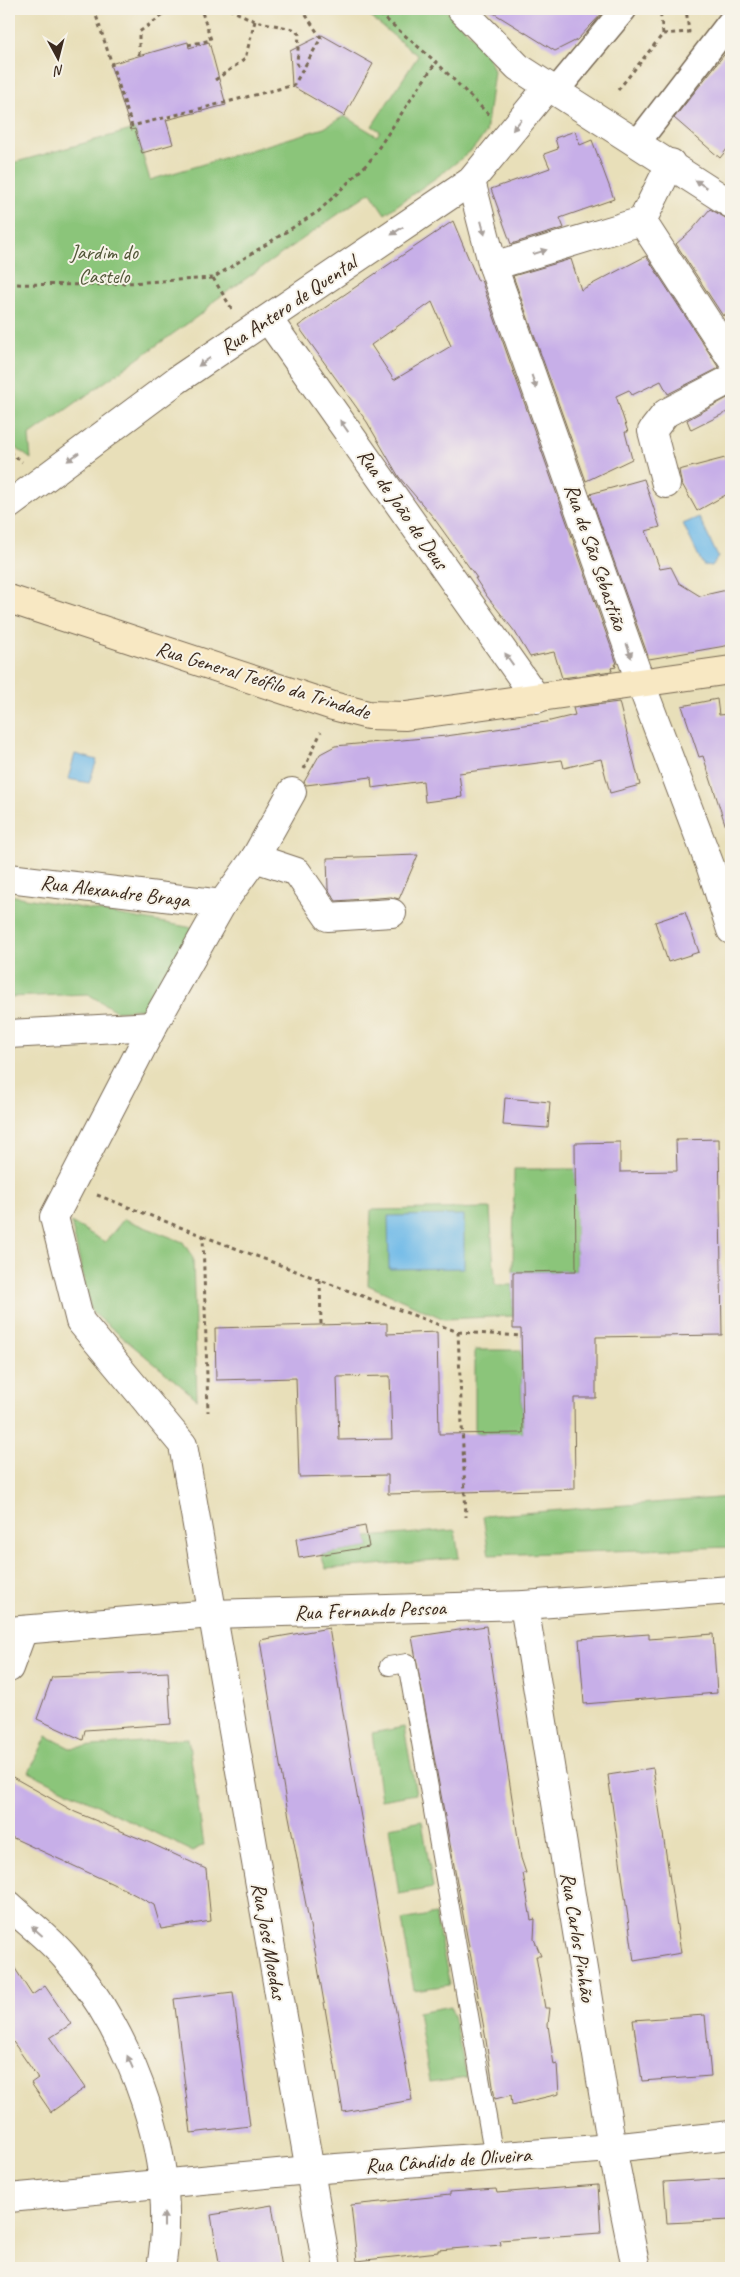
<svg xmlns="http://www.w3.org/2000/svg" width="740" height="2277" viewBox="0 0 740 2277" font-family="Caveat,sans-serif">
<rect width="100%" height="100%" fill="#f7f3e8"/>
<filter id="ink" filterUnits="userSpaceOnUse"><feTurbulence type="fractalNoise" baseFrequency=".02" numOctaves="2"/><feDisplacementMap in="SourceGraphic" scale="10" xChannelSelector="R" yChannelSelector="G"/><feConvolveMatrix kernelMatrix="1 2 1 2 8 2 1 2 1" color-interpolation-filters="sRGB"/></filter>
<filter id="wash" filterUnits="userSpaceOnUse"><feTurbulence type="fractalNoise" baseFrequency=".0096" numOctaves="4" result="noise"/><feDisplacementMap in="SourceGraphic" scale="20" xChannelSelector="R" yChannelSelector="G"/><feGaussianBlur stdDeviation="1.12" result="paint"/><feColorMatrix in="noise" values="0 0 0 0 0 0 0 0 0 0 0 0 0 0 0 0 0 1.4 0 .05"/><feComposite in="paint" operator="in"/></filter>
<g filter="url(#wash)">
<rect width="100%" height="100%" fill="#e8dfb9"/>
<g fill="#8bc57a" stroke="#63784c">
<path d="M361,9H445L486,50L494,71L486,133L472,150L448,169L385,214L370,192L214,301L205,311L29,436L31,459L9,443V164L135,129L150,180L324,128L344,116L377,136L380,131L372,126L418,56Z"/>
<path d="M9,895L193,928L152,1008L116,1011L88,994L9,997Z"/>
<path d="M514,1169H576V1271L513,1272Z"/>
<path d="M490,1208L495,1285H513V1316L444,1319L368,1285L371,1210Z"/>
<path d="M124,1219L183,1242L193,1258L197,1399L91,1311L71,1222L105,1242Z"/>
<path d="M475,1350H521L523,1433H475Z"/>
<path d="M731,1497V1547L489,1555L483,1516Z"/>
<path d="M455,1530L459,1558L326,1569L321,1555L369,1547L367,1537Z"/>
<path d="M404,1727L416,1794L381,1800L372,1733Z"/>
<path d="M47,1736L70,1748L188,1738L204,1845L192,1851L29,1772Z"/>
<path d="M422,1821L433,1888L399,1894L389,1827Z"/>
<path d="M435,1914L450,1985L414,1990L402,1920Z"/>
<path d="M451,2006L467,2077L430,2082L418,2012Z"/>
</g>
<g fill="#70bae8" stroke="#567283">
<path d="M699,517L718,557L712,566L703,565L683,524Z"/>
<path d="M75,754L97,760L89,783L68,779Z"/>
<path d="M464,1215V1268L389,1269L388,1216Z"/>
</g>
<g id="blocks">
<g fill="#c7afe8" fill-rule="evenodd">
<path d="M487,9H606L577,40L555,51Z"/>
<path d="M322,35L373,64L344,116L292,86L290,51Z"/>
<path d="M188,42L189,48L209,42L226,105L166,120L173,144L142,153L135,129L131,130L110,64Z"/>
<path d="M731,46V144L720,158L674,118Z"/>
<path d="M575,131L580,145L592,140L614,199L560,218L564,228L511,244L491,189L550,168L544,154L558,149L555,138Z"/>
<path d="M710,209L731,221V310L723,316L676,244L691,231Z"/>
<path d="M453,221L478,281L481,280L617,664H615L616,667L611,668L612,671L562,678L554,652L530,657L515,632L486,595L475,578H477L433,517L399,477L367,422L298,326ZM432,302L451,346L394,380L371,345Z"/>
<path d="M646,256L719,368L668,394L661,381L632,395L629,390L616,396L628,432H625L632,459L586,481L513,276L571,259L581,290Z"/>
<path d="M731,396V410L691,430L687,420Z"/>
<path d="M725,458L731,469V492L697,511L681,482L679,470Z"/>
<path d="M644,479L660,527L646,531L660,569L671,567L679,583L700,596L731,589V645L649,659L590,494Z"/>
<path d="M717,699L719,715L731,714V829L727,830L703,756L699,757L682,706Z"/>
<path d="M619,702L640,785L610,793L601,759L564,768L562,760L459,773L462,797L425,802L423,781L372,788L371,777L306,785L304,782L320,754L335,746L446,736L546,722L575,715L573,708Z"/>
<path d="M418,855L399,899L391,897L336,901L328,889L327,858Z"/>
<path d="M685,912L699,952L668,962L655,922Z"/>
<path d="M505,1098L550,1102L548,1128L503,1125Z"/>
<path d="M719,1139L722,1335L596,1337V1398H574L575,1489L388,1494V1475L299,1477L296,1378L216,1380L215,1328L387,1323V1334L437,1332L439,1434L523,1433L521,1329H513V1272L576,1271L575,1143L620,1142V1172L677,1171L676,1140ZM390,1376L392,1439L339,1440L337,1377Z"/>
<path d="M365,1526L369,1547L299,1558L296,1539Z"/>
<path d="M486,1626L521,1858L526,1873H523L531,1920L535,1919L534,1939L541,1956H536L545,2008H550L548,2025L554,2065L557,2064L559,2094L512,2105L511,2095L495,2099L485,2034L412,1637Z"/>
<path d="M329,1628L355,1784L412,2100L343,2112L317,1962L285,1796L260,1640Z"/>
<path d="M649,1634V1639L713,1634L717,1693L584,1704L579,1639Z"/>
<path d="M168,1672L171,1724L85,1730L83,1740L37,1719L52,1677Z"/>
<path d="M653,1768L681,1953L634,1961L608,1775Z"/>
<path d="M9,1775L75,1812L148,1842L206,1869L211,1921L161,1929L154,1905L126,1890L9,1836Z"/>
<path d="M9,1959L32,1995L45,1986L71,2024L50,2038L85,2088L51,2112L31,2083L38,2078L9,2036Z"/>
<path d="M233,1992L250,2126L191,2133L174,1999Z"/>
<path d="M705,2015L711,2076L642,2081L633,2020Z"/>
<path d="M731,2178V2220L667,2223L664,2182Z"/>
<path d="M598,2185L601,2233L500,2240L501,2245L438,2250V2252L357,2261L351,2205L450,2195V2192L496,2189L497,2193Z"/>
<path d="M272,2205L282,2268H220L211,2215Z"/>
</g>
</g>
</g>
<g filter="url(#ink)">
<use href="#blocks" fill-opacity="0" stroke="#786954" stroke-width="1"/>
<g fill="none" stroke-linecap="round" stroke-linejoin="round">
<g stroke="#786954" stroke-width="20">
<path id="service" d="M389,1666L407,1663L494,2157"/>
</g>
<g stroke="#786954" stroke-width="28">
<g id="pedestrian">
<path d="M555,92L624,9"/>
<path d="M638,142L731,21"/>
</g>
</g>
<g stroke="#786954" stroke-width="30">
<g id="minor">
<path d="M461,9L518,67L731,204"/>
<path d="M471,181L493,266L641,684L711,868L731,930"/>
<path d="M642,221L731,358"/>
<path d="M493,266L642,221L671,163"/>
<path d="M268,319L537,699"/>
<path d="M666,484L652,431L666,413L731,379"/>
<path d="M9,505L177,380L471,181L548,87"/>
<path d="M292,792L255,858L222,904L153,1026L54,1217L80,1321L183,1445L327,2268"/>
<path d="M255,858L297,872L328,917L392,913"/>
<path d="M9,878L222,904"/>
<path d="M9,1034L153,1026"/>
<path d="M524,1605L612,2148L636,2268"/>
<path d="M9,1631L212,1614L524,1605L731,1590"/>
<path d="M9,1668L23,1630"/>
<path d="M9,1905C27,1922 49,1938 65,1957C134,2036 179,2163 161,2268"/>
<path d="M9,2198L309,2170L612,2148L731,2135"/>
</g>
</g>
<g stroke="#786954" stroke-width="30">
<path id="secondary" d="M9,599L333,706L368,715L406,716L731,670"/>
</g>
<g stroke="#786954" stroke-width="3" stroke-dasharray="4 4" stroke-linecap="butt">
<path d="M94,9L132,126L294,85L321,38L302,9"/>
<path d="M229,9L255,21L293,29L299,34L297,64L302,71"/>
<path d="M374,9L436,62L489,115"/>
<path d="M663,34L660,10L674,9"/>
<path d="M188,45L211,40L201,9"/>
<path d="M139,55V32L172,9"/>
<path d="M215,80L245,59L255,21"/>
<path d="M618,90L663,34L689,32L686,9"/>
<path d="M213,278L232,309"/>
<path d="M9,284L92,285L213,278L319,211L369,162L436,62"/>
<path d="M9,452L22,462"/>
<path d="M304,769L321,732"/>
<path d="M97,1195L203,1236L208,1412"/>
<path d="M203,1236L458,1332L466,1517"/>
<path d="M320,1280L321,1324"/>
<path d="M458,1332L521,1336"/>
</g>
<use href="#service" stroke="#fff" stroke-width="18"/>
<use href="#pedestrian" stroke="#fff" stroke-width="25"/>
<use href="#minor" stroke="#fff" stroke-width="28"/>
<use href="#secondary" stroke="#f8e8c3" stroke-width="28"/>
</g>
<defs><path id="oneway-solid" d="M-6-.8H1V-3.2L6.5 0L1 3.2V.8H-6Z" transform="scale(1.25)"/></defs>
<g fill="#a79f9a">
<use href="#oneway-solid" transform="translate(517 125) rotate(129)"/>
<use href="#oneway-solid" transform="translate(701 184) rotate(-146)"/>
<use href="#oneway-solid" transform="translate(483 228) rotate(75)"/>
<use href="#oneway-solid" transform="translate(397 231) rotate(146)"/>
<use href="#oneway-solid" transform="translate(540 252) rotate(-17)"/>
<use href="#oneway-solid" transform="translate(204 362) rotate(145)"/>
<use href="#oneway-solid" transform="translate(534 382) rotate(71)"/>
<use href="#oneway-solid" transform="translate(344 426) rotate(-125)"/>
<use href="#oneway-solid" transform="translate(73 457) rotate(144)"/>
<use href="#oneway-solid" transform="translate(629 651) rotate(71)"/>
<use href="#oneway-solid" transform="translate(509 659) rotate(-125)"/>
<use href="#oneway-solid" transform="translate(37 1931) rotate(-138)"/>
<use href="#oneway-solid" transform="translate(130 2062) rotate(-114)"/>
<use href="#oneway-solid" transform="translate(164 2220) rotate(-90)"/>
</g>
</g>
<g text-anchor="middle" stroke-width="4" stroke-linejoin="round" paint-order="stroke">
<g font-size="21" fill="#53583a" stroke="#f7f3e8">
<text x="104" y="259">Jardim do<tspan x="104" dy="24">Castelo</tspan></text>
</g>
<g font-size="21" fill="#3b2a1e" stroke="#f7f3e8">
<text transform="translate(288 305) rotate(-34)" y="7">Rua Antero de Quental</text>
<text transform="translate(403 509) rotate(55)" y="7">Rua de João de Deus</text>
<text transform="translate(596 557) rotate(71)" y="7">Rua de São Sebastião</text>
<text transform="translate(263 680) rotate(17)" y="7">Rua General Teófilo da Trindade</text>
<text transform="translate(115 891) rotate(7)" y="7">Rua Alexandre Braga</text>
<text transform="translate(370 1610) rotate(-2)" y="7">Rua Fernando Pessoa</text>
<text transform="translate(578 1937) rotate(81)" y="7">Rua Carlos Pinhão</text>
<text transform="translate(269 1941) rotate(80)" y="7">Rua José Moedas</text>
<text transform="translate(448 2160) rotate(-4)" y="7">Rua Cândido de Oliveira</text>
</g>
</g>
<rect width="740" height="2277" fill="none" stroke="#f7f3e8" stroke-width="30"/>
<g transform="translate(58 58) rotate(173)" stroke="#f7f3e8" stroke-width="4" paint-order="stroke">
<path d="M0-4L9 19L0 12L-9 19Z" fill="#3b2a1e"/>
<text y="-8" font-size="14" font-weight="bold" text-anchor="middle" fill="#3b2a1e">N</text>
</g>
</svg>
